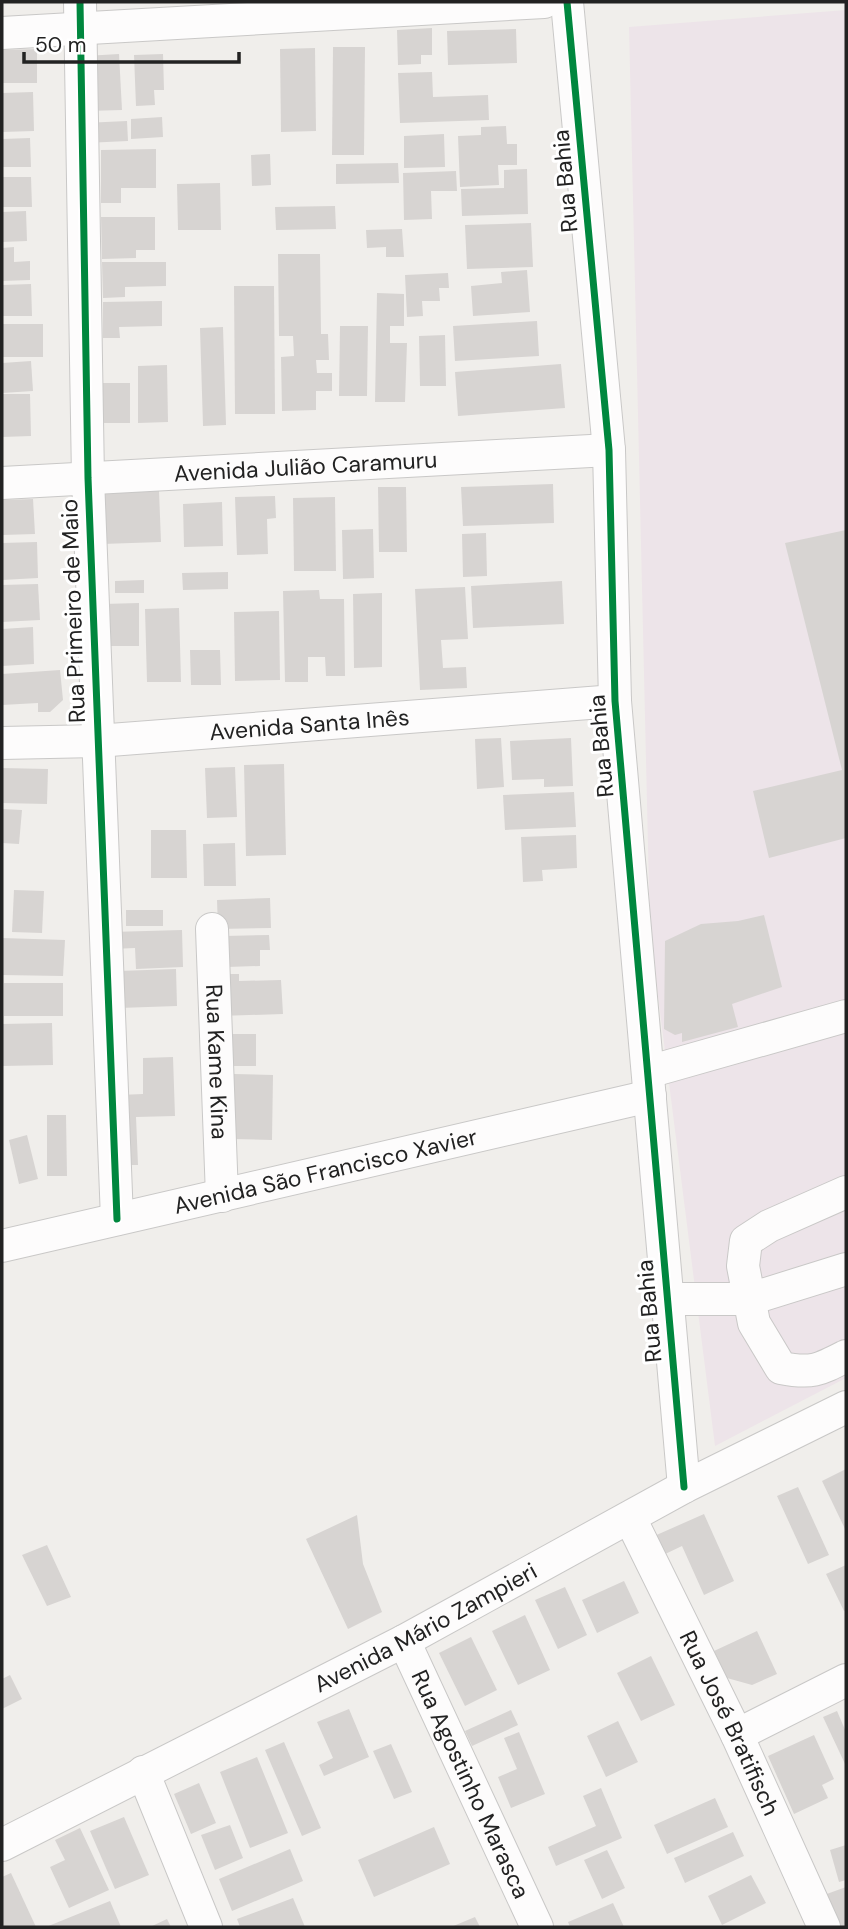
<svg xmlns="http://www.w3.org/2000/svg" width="848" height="1929" viewBox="0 0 848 1929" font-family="'DM Sans',sans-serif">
<rect width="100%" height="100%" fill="#f0eeeb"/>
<path fill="#ede4e9" d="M846,10V1378L715,1446L650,933L629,27Z"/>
<g fill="#d7d4d2">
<path d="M432,28V55H421V64L398,65L397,30Z"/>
<path d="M516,29L517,63L448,65L447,31Z"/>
<path d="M333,47H365L364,155H332Z"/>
<path d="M315,48L316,131L281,132L280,49Z"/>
<path d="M37,49V83H2V50Z"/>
<path d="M119,54L122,110L87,111L85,56Z"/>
<path d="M163,54L164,90H154L155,105L136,106L134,55Z"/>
<path d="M432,72L433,97L488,95L489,120L400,123L398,73Z"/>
<path d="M33,92L34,131L2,132V93Z"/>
<path d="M162,117L163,137L131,139V119Z"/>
<path d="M127,121L128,141L85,143L84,123Z"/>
<path d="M506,126L507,144H517V165H498L499,185L460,187L458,136L481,135V127Z"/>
<path d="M444,134L445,167L404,168V136Z"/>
<path d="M30,138L31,167H2V139Z"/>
<path d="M156,149V188H121V203H101V150Z"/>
<path d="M270,154L271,185L252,186L251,155Z"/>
<path d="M398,163L399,183L336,184V164Z"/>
<path d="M527,169L528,214L462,216L461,189L504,188V170Z"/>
<path d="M456,171L457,191H431L432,219L404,220L403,173Z"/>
<path d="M2,177H31L32,207H2Z"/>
<path d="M220,183L221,230H178L177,184Z"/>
<path d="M335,206L336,229L276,230L275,207Z"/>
<path d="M26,211L27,241L2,242V212Z"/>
<path d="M101,217H155V250H136V258L102,259Z"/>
<path d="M531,223L533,267L467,269L465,225Z"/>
<path d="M402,229L404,257H386V247L367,248L366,230Z"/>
<path d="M14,247V262L30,261V280L2,281V248Z"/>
<path d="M278,254H320L321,334H328L329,360H316L317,373H332V391H316V410L282,411L281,357L294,356L293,336H279Z"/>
<path d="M102,262H166V286L125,287V297L103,298Z"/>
<path d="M527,270L530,312L473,316L471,286L502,283L501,272Z"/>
<path d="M448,273L449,288H439L440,301H422L423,316L407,317L405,275Z"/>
<path d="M31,284L32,316H2V285Z"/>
<path d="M234,286H274L275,414H235Z"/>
<path d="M377,293L404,294V326H390V343H407L405,402H375Z"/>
<path d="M162,301V326L119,327L120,338H103V302Z"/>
<path d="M537,321L539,356L455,361L453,326Z"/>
<rect x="2" y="324" width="41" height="33"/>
<path d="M340,326H368L367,396H339Z"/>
<path d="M223,327L226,425L203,426L200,328Z"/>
<path d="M445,335L446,386H420L419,336Z"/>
<path d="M31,361L33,391L2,393V363Z"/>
<path d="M561,364L565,408L458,416L455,372Z"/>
<path d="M167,365L168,422L138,423V366Z"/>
<rect x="96" y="383" width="34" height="40"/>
<path d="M2,394H30L31,436L2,437Z"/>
<path d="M553,484L554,523L463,526L461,487Z"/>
<path d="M378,487H406L407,552H379Z"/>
<path d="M159,491L161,542L102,544L100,493Z"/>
<path d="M275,496L276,518L267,519L268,554L237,555L235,497Z"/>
<path d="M335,497L336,571H294L293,498Z"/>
<path d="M33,499L35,534L2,535V500Z"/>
<path d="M222,502L223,546L184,547L183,504Z"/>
<path d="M373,529L374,578L343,579L342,530Z"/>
<path d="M846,530V838L769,858L753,791L842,770L785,543Z"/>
<path d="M486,533L487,576L463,577L462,534Z"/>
<path d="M37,542L38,578L2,580V543Z"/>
<path d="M228,572V589L183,590L182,573Z"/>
<path d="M144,580V593H115V581Z"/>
<path d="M562,581L564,624L473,628L471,586Z"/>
<path d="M38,584L40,620L2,622V585Z"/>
<path d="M465,587L468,639L441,640L443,668L466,667L467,688L420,690L415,589Z"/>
<path d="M319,590L320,599H344L345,676H326L325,657H308V682H285L283,591Z"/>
<path d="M382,593V667L354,668L353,594Z"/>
<path d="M139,603V646H103V604Z"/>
<path d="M179,608L181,682H147L145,609Z"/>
<path d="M279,611L280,680L235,681L234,612Z"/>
<path d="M33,627L34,664L2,666V629Z"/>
<path d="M190,650H220L221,685H191Z"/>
<path d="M60,670L63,700L50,712H38V703L2,705V674Z"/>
<path d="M501,738L504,787L477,789L475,739Z"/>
<path d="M571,738L573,786L544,787V779L512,780L510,741Z"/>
<path d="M284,764L286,855L246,856L244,765Z"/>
<path d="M235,767L237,817L207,818L205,768Z"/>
<path d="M2,768L48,769L47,804L2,803Z"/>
<path d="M574,792L576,827L505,830L503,795Z"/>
<path d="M2,809L22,810L19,844L2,843Z"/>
<path d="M151,830H186L187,878H151Z"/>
<path d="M576,835L577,868L542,870L543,881L523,882L521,837Z"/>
<path d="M235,843L236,886H204L203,844Z"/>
<path d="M14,890L44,891L42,933L12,932Z"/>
<path d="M270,898L271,928L218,929L217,900Z"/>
<rect x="126" y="910" width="37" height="16"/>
<path d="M764,915L782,987L732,1004L738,1027L682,1042V1033L675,1035L664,1029L665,941L701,924L738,921Z"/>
<path d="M182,930L183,967L136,969L135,948L112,949L111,932Z"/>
<path d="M269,935L270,950H260V966L227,967L225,936Z"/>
<path d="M2,938L65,940L63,976L2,975Z"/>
<path d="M176,969L177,1006L119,1008L118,971Z"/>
<path d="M219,974H239V981L281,980L283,1014L220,1016Z"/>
<rect x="4" y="983" width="59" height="33"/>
<path d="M52,1023L53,1065L2,1066V1024Z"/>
<rect x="223" y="1034" width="33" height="32"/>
<path d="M173,1057L175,1116L136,1117L138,1165H121L119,1095L143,1094V1058Z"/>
<path d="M234,1074L273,1075L272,1140L233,1139Z"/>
<path d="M47,1115H66L67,1176H47Z"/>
<path d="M27,1135L38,1179L19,1184L9,1140Z"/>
<path d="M846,1469V1531L822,1481Z"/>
<path d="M798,1487L829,1555L808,1564L777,1496Z"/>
<path d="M704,1514L734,1581L704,1595L682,1546L661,1556L652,1537Z"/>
<path d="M357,1515L363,1564L382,1612L348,1629L306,1539Z"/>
<path d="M47,1545L71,1597L47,1606L22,1555Z"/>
<path d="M846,1565V1610L844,1611L826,1574Z"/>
<path d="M624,1581L639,1613L597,1633L582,1600Z"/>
<path d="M565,1587L587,1635L558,1649L535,1600Z"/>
<path d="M525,1615L550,1670L518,1685L492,1631Z"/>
<path d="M757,1631L777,1674L752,1685L727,1678L714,1651Z"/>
<path d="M471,1637L497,1690L465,1706L439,1653Z"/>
<path d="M651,1656L675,1705L641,1721L617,1673Z"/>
<path d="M10,1675L22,1699L2,1709V1679Z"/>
<path d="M349,1709L369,1757L324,1776L319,1765L333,1758L317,1722Z"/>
<path d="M511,1710L518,1725L472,1746L465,1731Z"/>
<path d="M837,1711L846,1732V1766L823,1717Z"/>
<path d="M618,1721L638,1762L606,1777L587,1736Z"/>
<path d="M519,1732L545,1794L511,1808L498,1777L517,1769L504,1738Z"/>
<path d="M814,1735L834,1779L822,1785L828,1798L794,1814L768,1756Z"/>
<path d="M284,1742L321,1828L302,1836L265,1750Z"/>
<path d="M391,1744L412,1792L394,1799L373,1751Z"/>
<path d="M257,1757L288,1833L250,1848L220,1772Z"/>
<path d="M199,1783L216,1823L191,1834L174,1794Z"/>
<path d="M601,1788L622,1838L556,1866L548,1847L596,1826L583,1796Z"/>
<path d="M715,1798L728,1827L667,1854L654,1825Z"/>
<path d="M124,1817L149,1875L115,1889L90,1831Z"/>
<path d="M230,1825L243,1858L215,1870L201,1835Z"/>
<path d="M434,1827L450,1864L374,1897L358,1860Z"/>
<path d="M80,1828L109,1890L69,1908L50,1867L65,1860L55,1840Z"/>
<path d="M733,1832L744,1856L685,1883L674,1858Z"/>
<path d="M846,1845V1880L839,1882L830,1850Z"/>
<path d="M290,1849L303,1881L232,1911L219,1879Z"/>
<path d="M607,1850L625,1888L602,1899L584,1860Z"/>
<path d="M11,1873L36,1927H2V1877Z"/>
<path d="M751,1875L766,1903L722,1925L708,1896Z"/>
<path d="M846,1887V1927H836L824,1895Z"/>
<path d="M293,1898L305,1927H240L237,1919Z"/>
<path d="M110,1901L121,1927H46Z"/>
<path d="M613,1903L624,1927H570L568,1922Z"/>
<path d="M475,1917L480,1927H451Z"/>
<path d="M167,1919L171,1927H150Z"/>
</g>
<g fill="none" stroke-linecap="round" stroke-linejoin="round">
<g stroke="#c9c8c7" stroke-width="34">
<g id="minor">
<path d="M80,2L88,478L117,1219"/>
<path d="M567,2L609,450L615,701L684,1487"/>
<path d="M2,33L544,2"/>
<path id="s1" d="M2,483L609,450"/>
<path id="s2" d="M2,743L97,741L615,701"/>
<path id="s3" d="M212,929L222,1196"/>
<path d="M648,1072L846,1016"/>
<path d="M846,1192L769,1226L746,1241L743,1266L754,1323L781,1368C812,1374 819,1370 846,1356"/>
<path id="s4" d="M2,1246L650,1096"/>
<path d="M668,1299H750L846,1269"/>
<path id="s5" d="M630,1518L737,1735L824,1927"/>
<path id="s6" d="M404,1641L537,1927"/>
<path d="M737,1735L846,1680"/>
<path d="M143,1772L206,1927"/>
<path id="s7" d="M2,1845L404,1641L684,1487L846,1407"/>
</g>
</g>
<use href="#minor" stroke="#fdfcfc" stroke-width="32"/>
<g stroke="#fff" stroke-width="11">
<g id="cycleway">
<path d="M80,2L88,478L117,1219"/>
<path d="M567,2L609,450L615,701L684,1487"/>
</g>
</g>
<use href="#cycleway" stroke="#00873e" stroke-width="7"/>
</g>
<g text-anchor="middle" stroke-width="6" stroke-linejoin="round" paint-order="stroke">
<g font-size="23" fill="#222" stroke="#fff">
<text transform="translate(565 181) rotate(-95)" y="8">Rua Bahia</text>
<text dy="8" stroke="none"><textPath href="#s1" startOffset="304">Avenida Julião Caramuru</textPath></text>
<text transform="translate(73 611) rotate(-92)" y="8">Rua Primeiro de Maio</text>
<text dy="8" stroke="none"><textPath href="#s2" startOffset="308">Avenida Santa Inês</textPath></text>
<text transform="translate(601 746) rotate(-95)" y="8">Rua Bahia</text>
<text dy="8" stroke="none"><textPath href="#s3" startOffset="133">Rua Kame Kina</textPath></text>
<text dy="8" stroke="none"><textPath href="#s4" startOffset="332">Avenida São Francisco Xavier</textPath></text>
<text transform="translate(649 1311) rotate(-95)" y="8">Rua Bahia</text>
<text dy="8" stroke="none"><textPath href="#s7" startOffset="476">Avenida Mário Zampieri</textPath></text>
<text dy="8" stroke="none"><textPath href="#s5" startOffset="228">Rua José Bratifisch</textPath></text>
<text dy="8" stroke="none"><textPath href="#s6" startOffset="158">Rua Agostinho Marasca</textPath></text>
</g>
</g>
<rect width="848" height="1929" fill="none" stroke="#222222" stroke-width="7"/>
<path d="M24 52v10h215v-10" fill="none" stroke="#222222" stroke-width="3.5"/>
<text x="35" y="52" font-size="21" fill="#222222" stroke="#ffffff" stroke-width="5" paint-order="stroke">50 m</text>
</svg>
